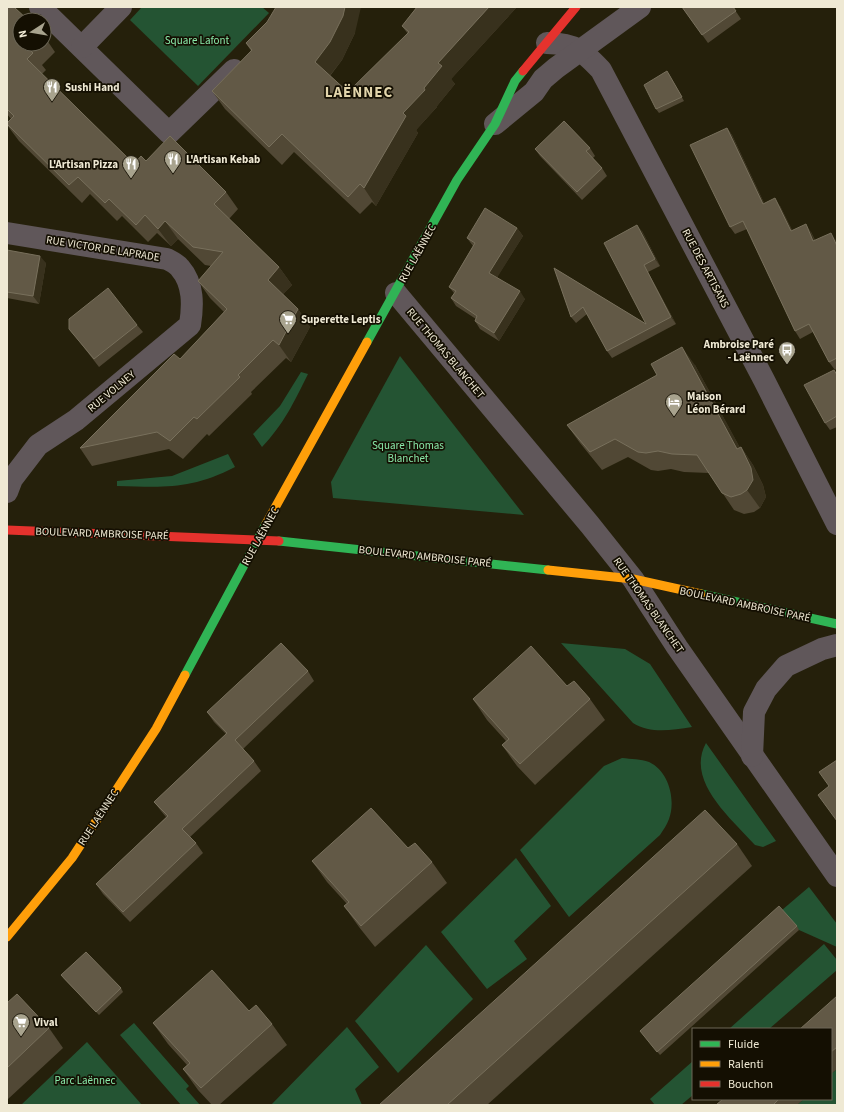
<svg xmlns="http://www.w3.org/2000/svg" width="844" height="1112" viewBox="0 0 844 1112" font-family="'Source Sans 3',sans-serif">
<rect width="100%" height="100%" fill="#25200b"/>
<g fill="#245433">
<path d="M142,7H262L269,13L198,86L130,20Z"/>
<path d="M400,356L524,515L333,498L331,482Z"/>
<path d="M301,372L308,374C294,402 284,424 262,447L253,434L280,406Z"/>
<path d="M228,454L235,467C190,490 166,487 117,486V481L172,476Z"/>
<path d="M561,643L625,649L650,664L692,727C671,730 651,734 633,723Z"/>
<path d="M706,743L776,841L763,847L755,845C732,819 685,781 706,743Z"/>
<path d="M622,758C631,759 641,759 649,762C669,771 676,800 669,819C667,825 663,830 660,835L569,917L520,850L604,766Z"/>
<path d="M516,858L551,906L514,941L527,959L487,989L441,932Z"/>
<path d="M809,887L837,924V947L799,930L782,910Z"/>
<path d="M824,944L837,960V970L769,1029H729Z"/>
<path d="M426,945L473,999L398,1073L355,1021Z"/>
<path d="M134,1023L189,1086L186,1089L200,1105H181L120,1035Z"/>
<path d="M347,1027L379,1067L355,1089L362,1105H271Z"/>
<path d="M87,1042L142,1105H21Z"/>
<path d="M693,1061V1095L681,1105H655L650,1099Z"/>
<path d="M837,1069V1105H797L804,1099H831V1074Z"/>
</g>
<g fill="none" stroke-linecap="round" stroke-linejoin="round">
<g stroke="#60575a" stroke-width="22">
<path d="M40,7L169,133L234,70"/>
<path d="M547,43C576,44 582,50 601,70L764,380L837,524"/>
<path d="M82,47L121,7"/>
<path d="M495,124L534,92L543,79L556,68L640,7"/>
<path d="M7,233L167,259C171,261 177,264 180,268C194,284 193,306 190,325L76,420L38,445L12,479L7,492"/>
<path d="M396,293L590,525L633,579L677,647L837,876"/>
<path d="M752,756L754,712L766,689L786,666L822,649L837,645"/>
</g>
<g stroke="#30b455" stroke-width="9">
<path d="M367,342L457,180L495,124L515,81L523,71"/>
<path d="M279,541L548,570"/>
<path d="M701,594L837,624"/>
<path d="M185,675L266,524"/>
</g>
<g stroke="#ff9f0a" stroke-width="9">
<path d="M266,524L367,342"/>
<path d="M548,570L633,579L701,594"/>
<path d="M7,937L72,858L156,729L185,675"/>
</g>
<g stroke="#e5322d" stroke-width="9">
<path d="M523,71L576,7"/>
<path d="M7,530L279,541"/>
</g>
</g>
<g fill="#514835">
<path d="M7,7L20,44H44V36L55,52L42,65L46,70L42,74L134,164L146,161L226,192L238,209L229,219L279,267L292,285L283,294L298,309L310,327L291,362L286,358L251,392L252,394L209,436L207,434L183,459L169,449L92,466L80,448L180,359L224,312L210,298L198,281L211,266L205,265L178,239L171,246L157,233L148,242L122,216L117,221L90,194L82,203L19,141L7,125L11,119L7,114Z"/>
<path d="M417,7H517L451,79L455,84L437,106V107L416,130L418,133L376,206L372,202L360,214L294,152L282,165L225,109L212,91L251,51L246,43L267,22L355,33L342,60L330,76L348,92L408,34L402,26Z"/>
<path d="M682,7H733L741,19L708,43Z"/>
<path d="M669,74L684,101L659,113L656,109Z"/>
<path d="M727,128L732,135L764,203L780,206L792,230L811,232L815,240H836L837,242V368L835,370L829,362L813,332L800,339L795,331L747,229L735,234L730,227Z"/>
<path d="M590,148L595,156L593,158L602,168L607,176L582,200L540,156L535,149Z"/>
<path d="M517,228L523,236L497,277L525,299L499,341L480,329L475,321L476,319L456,306L451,298L454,293L449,287L473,246L467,238Z"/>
<path d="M642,231L660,266L648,272L676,324L612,358L607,351L587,314L576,323L571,317L554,268L646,324Z"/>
<path d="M7,250L46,263L39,304L7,298Z"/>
<path d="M137,325L143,332L99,367L75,336L69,329Z"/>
<path d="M695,365L740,448L741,447L753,465L763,485L766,497L760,508L754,512L744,514L734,510L709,473L684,472L671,469L658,471L651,470L628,457L602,470L580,443L567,425Z"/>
<path d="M834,370L837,374V427L830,430L825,423Z"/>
<path d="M308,671L314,681L243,749L254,761L261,771L190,837L196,843L203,853L130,922L103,894L96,884L166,817L161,811L154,802L226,734L214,722L207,712Z"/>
<path d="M567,686L590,699L605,720L535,785L517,766L502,745L506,741L487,720L473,699Z"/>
<path d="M737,844L752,866L487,1105H379Z"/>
<path d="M408,848L432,862L447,883L375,947L359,927L344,906L347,904L327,882L312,861Z"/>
<path d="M797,926L799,930L660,1055L640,1031Z"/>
<path d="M61,975L121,988L123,992L99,1015L64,979Z"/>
<path d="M837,996V1069L831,1074V1029Z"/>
<path d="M7,1003L49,1028L63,1048L7,1100Z"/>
<path d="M249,1011L272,1024L287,1045L219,1105H212L198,1090L183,1069L187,1065L168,1044L153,1023Z"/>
<path d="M723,1099H804L797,1105H716Z"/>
</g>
<g fill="#38311d">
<path d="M345,7H361L355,33L342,60L327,79L315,62Z"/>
<path d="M489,7H517L451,79L455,84L437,106V107L416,130L418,133L376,206L364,188L403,113L424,88L438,63Z"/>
<path d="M727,128L732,135L768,211L763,204Z"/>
<path d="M775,198L780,206L796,238L791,231Z"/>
<path d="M165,221L178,239L171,246L158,229Z"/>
<path d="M806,224L811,232L818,248L813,241Z"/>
<path d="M637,225L642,231L660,266L655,259Z"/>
<path d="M517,228L523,236L495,281L489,273Z"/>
<path d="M831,233L837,242V246Z"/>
<path d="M40,256L46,263L39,304L33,296Z"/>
<path d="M644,265L648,272L676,324L671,317Z"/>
<path d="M279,267L292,285L280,297L268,280Z"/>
<path d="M520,291L525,299L499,341L494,333Z"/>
<path d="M298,309L310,327L291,362L279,345Z"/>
<path d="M682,347L695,365L750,466L737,449Z"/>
<path d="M741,447L753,465L763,485L766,497L760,508L747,490Z"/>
</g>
<g fill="#625946" stroke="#78705c">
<path d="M7,7H14L28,20H20V44H33L29,49L33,53L27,59L134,164L141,156L146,161L170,136L226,192L214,204L279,267L268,280L298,309L279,345L273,340L238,375L240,377L197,419L194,417L170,441L157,432L80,448L174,354L180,359L227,309L198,281L223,252L193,247L165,221L158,229L145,215L136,225L109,199L105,203L78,177L69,185L7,124V123L14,116L7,109Z"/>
<path d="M276,7H345L343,16L330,42L315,62L348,92L409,32L402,26L417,7H489L438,63L442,66L424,88L425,90L403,113L406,116L364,188L360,184L348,197L282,134L269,147L212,91L252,50L246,43L267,22Z"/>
<path d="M682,7H733L736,11L702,35Z"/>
<path d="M667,71L682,97L656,109L644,85Z"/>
<path d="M564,121L590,148L586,151L602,168L577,192L535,149Z"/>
<path d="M727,128L763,204L775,198L791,231L806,224L813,241L831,233L837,246V358L829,362L809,324L795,331L743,221L730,227L690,145Z"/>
<path d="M485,208L517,228L489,273L520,291L494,333L475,321L477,316L451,298L456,291L449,287L475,243L467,238Z"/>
<path d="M637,225L655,259L644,265L671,317L607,351L583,307L571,317L554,268L646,324L604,243Z"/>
<path d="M7,250L40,256L33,296L7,292Z"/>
<path d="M108,288L137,325L94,359L69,329V319Z"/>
<path d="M682,347L737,449L741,447L751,468L753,480L747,490L741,494L731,497L722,493L697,455L672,454L658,451L646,453L638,452L615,439L590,452L567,425L657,375L651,364Z"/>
<path d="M834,370L837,375V416L825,423L804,385Z"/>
<path d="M281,643L308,671L235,740L254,761L182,829L196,843L123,912L96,884L168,816L154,802L227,733L207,712Z"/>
<path d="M531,646L567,686L574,681L590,699L520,764L502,745L509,739L473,699Z"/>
<path d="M837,760V821L818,795L829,786L819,772Z"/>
<path d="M371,808L408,848L415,843L432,862L361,926L344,906L349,902L312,861Z"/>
<path d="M705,810L737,844L447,1105H379Z"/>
<path d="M779,906L797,926L657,1052L640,1031Z"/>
<path d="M86,952L121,988L96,1012L61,975Z"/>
<path d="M212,970L249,1011L256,1005L272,1024L201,1088L183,1069L190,1063L153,1023Z"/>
<path d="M17,994L49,1028L7,1068V1003Z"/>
<path d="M837,996V1047L831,1052V1029H800Z"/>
<path d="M723,1099H779L773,1105H716Z"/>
</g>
<defs>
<g id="restaurant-pin" transform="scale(0.9)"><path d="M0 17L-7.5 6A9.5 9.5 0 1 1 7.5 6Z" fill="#a8a38e" stroke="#140f02"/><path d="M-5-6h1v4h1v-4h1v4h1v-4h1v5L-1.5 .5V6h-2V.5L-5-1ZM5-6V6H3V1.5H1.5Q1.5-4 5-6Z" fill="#fff"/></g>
<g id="supermarket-pin" transform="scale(0.9)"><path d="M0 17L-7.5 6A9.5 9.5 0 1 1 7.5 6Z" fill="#a8a38e" stroke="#140f02"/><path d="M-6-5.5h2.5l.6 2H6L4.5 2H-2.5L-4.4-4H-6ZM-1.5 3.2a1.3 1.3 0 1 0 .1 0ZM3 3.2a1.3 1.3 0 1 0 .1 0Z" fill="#fff"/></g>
<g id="bus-pin" transform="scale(0.9)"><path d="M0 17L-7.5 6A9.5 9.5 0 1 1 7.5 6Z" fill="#a8a38e" stroke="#140f02"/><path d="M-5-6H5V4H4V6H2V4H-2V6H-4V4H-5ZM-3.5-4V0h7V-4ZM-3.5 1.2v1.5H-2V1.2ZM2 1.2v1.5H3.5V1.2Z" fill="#fff"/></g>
<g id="hotel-pin" transform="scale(0.9)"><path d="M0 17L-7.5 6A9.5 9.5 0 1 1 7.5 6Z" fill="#a8a38e" stroke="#140f02"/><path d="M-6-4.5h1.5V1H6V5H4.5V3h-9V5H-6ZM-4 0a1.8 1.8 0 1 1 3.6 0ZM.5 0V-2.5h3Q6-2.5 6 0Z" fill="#fff"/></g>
</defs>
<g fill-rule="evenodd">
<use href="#restaurant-pin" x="52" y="87"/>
<use href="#restaurant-pin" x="173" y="159"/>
<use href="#restaurant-pin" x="131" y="164"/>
<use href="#supermarket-pin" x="288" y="319"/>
<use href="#bus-pin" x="787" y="350"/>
<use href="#hotel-pin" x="674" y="402"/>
<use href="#supermarket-pin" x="21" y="1022"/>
</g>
<g text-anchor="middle" stroke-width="3.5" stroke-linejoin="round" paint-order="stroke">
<g font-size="11" fill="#89e9a9" stroke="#140f02">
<text x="197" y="44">Square Lafont</text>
<text x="408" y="449">Square Thomas<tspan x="408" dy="13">Blanchet</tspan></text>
<text x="85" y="1084">Parc Laënnec</text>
</g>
<g font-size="11" font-weight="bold" fill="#efe9d4" stroke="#140f02" text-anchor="start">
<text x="65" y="91">Sushi Hand</text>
<text x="186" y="163">L'Artisan Kebab</text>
<text x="118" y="168" text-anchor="end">L'Artisan Pizza</text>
<text x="301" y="323">Superette Leptis</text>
<text x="774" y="348" text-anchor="end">Ambroise Paré<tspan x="774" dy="13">- Laënnec</tspan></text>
<text x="687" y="400">Maison<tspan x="687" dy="13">Léon Bérard</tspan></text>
<text x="34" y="1026">Vival</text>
</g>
<g font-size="11" fill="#efe9d4" stroke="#140f02">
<text transform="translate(103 248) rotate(9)" y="4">RUE VICTOR DE LAPRADE</text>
<text transform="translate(417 253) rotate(-61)" y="4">RUE LAËNNEC</text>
<text transform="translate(706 268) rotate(62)" y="4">RUE DES ARTISANS</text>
<text transform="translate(446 353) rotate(50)" y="4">RUE THOMAS BLANCHET</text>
<text transform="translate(111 391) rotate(-40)" y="4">RUE VOLNEY</text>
<text transform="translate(102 533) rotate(2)" y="4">BOULEVARD AMBROISE PARÉ</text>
<text transform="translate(260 536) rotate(-61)" y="4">RUE LAËNNEC</text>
<text transform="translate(425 556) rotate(6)" y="4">BOULEVARD AMBROISE PARÉ</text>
<text transform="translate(745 604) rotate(12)" y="4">BOULEVARD AMBROISE PARÉ</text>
<text transform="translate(649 605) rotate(55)" y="4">RUE THOMAS BLANCHET</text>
<text transform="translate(98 817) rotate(-57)" y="4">RUE LAËNNEC</text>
</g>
<g font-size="15" font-weight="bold" letter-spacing="1" fill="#e2d5ab" stroke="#140f02">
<text x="359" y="97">LAËNNEC</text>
</g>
</g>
<rect width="844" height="1112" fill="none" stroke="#efe9d4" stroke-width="16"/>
<rect x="692" y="1028" width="140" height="72" fill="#140f02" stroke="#6c6656"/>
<rect x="700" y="1041" width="20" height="6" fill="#30b455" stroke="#6c6656"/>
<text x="728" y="1048" font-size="12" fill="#efe9d4">Fluide</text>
<rect x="700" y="1061" width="20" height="6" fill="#ff9f0a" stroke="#6c6656"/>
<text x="728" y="1068" font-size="12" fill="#efe9d4">Ralenti</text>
<rect x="700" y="1081" width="20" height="6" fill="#e5322d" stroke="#6c6656"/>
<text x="728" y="1088" font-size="12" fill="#efe9d4">Bouchon</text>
<g transform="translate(32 32) rotate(258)"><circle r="19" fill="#140f02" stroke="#6c6656"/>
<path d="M0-3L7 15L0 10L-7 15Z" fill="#a8a38e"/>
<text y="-6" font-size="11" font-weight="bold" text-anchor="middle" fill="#efe9d4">N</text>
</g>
</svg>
